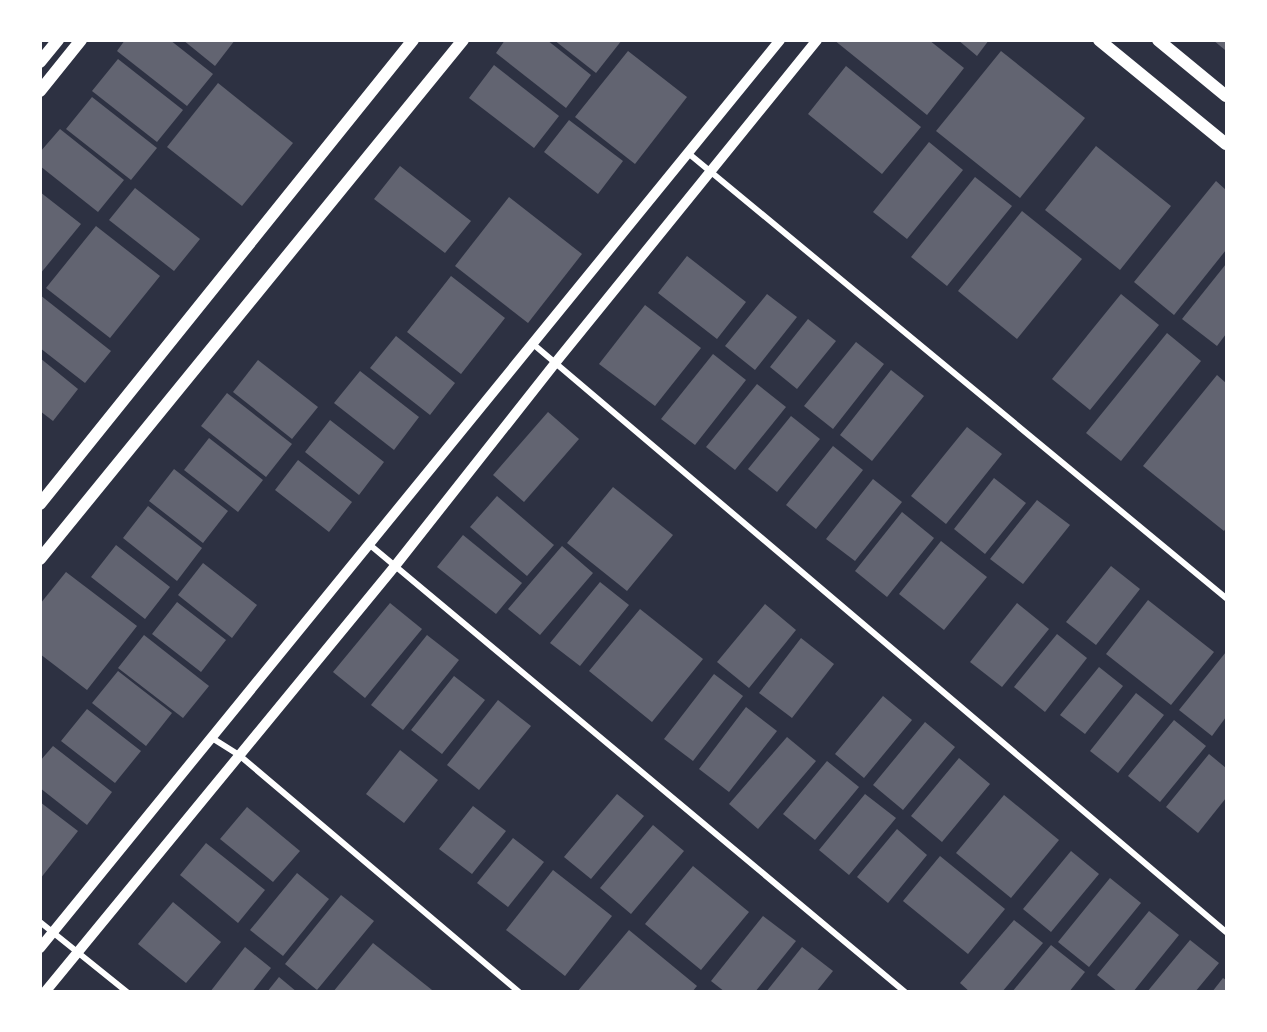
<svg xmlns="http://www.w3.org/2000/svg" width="1267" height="1032" viewBox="0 0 1267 1032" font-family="'Roboto Condensed',sans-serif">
<rect width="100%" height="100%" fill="#2d3142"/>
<g fill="#626471">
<path d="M125,40H170L213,74L187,106L117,51Z"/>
<path d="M183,40H235L215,66Z"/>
<path d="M505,40H547L591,75L566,108L496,53Z"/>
<path d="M554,40H622L596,73Z"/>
<path d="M834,40H929L964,68L927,115Z"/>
<path d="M958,40H989L977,56Z"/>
<path d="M1213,40H1226V48L1225,50Z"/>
<path d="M628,51L687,97L635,164L575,117Z"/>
<path d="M1001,51L1085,118L1020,198L936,131Z"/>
<path d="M118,59L183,110L157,142L92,91Z"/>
<path d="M494,65L559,116L534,148L469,98Z"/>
<path d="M846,66L921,127L882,174L808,114Z"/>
<path d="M218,83L293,143L242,206L167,147Z"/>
<path d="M92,97L157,148L131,180L66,129Z"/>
<path d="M569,120L623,161L598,194L544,152Z"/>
<path d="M60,129L124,180L98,212L40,166V152Z"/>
<path d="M929,142L963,170L907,239L873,212Z"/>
<path d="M1096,146L1171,206L1120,270L1045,210Z"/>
<path d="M400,166L471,221L445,253L374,199Z"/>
<path d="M975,177L1012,206L947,286L911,257Z"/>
<path d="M1216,181L1226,190V250L1174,315L1134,282Z"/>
<path d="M135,188L200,239L174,271L109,220Z"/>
<path d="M40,192L81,224L40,274Z"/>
<path d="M509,197L582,254L528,323L455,266Z"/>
<path d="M1022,211L1082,259L1017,339L958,291Z"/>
<path d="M96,226L160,276L110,338L46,288Z"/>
<path d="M687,256L746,302L717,339L658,293Z"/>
<path d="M1226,264V334L1217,346L1182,319Z"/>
<path d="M451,276L505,318L461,374L407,332Z"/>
<path d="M767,294L797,317L755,370L725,346Z"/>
<path d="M1121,294L1159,325L1090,410L1052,379Z"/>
<path d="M40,295L111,351L85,383L40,348Z"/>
<path d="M645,305L701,348L655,406L599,364Z"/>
<path d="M808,319L836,341L797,389L770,367Z"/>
<path d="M1167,333L1201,361L1121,461L1086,433Z"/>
<path d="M396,336L455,383L430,415L370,368Z"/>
<path d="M856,342L884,364L833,429L804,406Z"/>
<path d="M713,354L746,380L695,445L661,419Z"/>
<path d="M40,358L78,389L53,421L40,411Z"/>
<path d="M258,360L318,407L292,439L233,392Z"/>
<path d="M891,370L924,396L872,461L840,435Z"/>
<path d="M360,371L419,417L394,450L334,403Z"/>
<path d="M1217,375L1226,383V528L1224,531L1143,466Z"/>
<path d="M757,384L786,407L735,470L706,447Z"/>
<path d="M227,393L292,444L266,477L201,426Z"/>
<path d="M548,412L579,439L524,502L493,475Z"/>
<path d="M791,416L820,439L777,492L748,469Z"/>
<path d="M330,420L384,462L359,495L305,452Z"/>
<path d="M967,427L1002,454L946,524L911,496Z"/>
<path d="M209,438L263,480L238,512L184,470Z"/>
<path d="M833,446L863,470L816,529L786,505Z"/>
<path d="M298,460L352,502L329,532L275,490Z"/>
<path d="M174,469L228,511L203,543L149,501Z"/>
<path d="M994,478L1026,503L985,554L954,529Z"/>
<path d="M873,479L902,502L855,561L826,539Z"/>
<path d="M613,487L673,535L627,591L567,543Z"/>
<path d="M497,496L554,545L527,576L470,527Z"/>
<path d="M1037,500L1070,525L1023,584L990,559Z"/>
<path d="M148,506L202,548L177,581L123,538Z"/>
<path d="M902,512L934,538L887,597L855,571Z"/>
<path d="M463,535L522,583L496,614L437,567Z"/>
<path d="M941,541L987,577L944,630L899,594Z"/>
<path d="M116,545L170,587L145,619L91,577Z"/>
<path d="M562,546L593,573L540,635L508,609Z"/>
<path d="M203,563L257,605L232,638L178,595Z"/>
<path d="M1111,566L1140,589L1096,645L1066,622Z"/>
<path d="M66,572L137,626L87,690L40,654V604Z"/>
<path d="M600,582L629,605L580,666L550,643Z"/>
<path d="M1148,600L1214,652L1171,705L1106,654Z"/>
<path d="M177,602L226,640L201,672L152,634Z"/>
<path d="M390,603L422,629L365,698L333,672Z"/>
<path d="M1017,603L1049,629L1002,687L970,662Z"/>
<path d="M765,604L796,630L749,688L717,662Z"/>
<path d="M640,609L703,659L652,722L589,671Z"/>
<path d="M1057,634L1087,658L1045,712L1014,687Z"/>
<path d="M144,635L209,686L183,718L118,668Z"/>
<path d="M427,635L459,660L403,730L371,705Z"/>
<path d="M801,638L834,664L792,718L759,693Z"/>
<path d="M1226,652V717L1212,736L1179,710Z"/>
<path d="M1099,667L1123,686L1085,734L1060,715Z"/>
<path d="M118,671L172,713L146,746L92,703Z"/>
<path d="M714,674L743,696L693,761L664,739Z"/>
<path d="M454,676L485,700L442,754L411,730Z"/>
<path d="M1136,693L1164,715L1118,773L1090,751Z"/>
<path d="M883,696L912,720L864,778L835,754Z"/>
<path d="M498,700L531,726L479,790L447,765Z"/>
<path d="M746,707L777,731L729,792L699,769Z"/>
<path d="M87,709L141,751L115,783L61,741Z"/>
<path d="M1174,720L1206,746L1160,802L1128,776Z"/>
<path d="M925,722L955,747L903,810L873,785Z"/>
<path d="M787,737L816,761L758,829L729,804Z"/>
<path d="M53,746L112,792L87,825L40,788V761Z"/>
<path d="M400,750L438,780L404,823L366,794Z"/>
<path d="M1209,754L1226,768V798L1198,833L1166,807Z"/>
<path d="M959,758L990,784L942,842L911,816Z"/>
<path d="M827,761L859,787L815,840L783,814Z"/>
<path d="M617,794L644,816L591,879L564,857Z"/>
<path d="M865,794L896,818L849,875L819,850Z"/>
<path d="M1004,795L1059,840L1011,898L956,853Z"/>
<path d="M40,802L78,831L40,879Z"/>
<path d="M473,806L506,831L472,874L439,849Z"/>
<path d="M247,807L300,851L273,882L220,839Z"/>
<path d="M653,825L684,851L631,914L600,888Z"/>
<path d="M897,829L927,855L888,903L857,877Z"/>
<path d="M513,838L544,862L508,907L477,883Z"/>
<path d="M206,843L265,890L238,923L180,875Z"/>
<path d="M1071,851L1099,874L1051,932L1023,909Z"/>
<path d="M940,856L1005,909L968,954L903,901Z"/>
<path d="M693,866L749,912L701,970L645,924Z"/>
<path d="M553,870L612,916L565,976L506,930Z"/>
<path d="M297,873L329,899L283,956L250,930Z"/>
<path d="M1110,878L1141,903L1089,967L1058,942Z"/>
<path d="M341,895L374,921L317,990L285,964Z"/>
<path d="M173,902L221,942L186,983L138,944Z"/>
<path d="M1149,911L1179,935L1133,992H1118L1097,975Z"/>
<path d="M763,916L796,941L755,992H725L711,981Z"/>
<path d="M1014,920L1043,943L1002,992H970L960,983Z"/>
<path d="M629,930L697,986L692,992H577Z"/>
<path d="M1190,940L1219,963L1195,992H1147Z"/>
<path d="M373,943L432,990L431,992H333Z"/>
<path d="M1051,945L1085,972L1069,992H1012Z"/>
<path d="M245,947L271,968L252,992H210Z"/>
<path d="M802,947L833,971L816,992H766Z"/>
<path d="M279,977L297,992H267Z"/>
<path d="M1223,978L1226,980V992H1212Z"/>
</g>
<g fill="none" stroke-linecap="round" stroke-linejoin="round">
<g stroke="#fff" stroke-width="6">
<path d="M688,153L1226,598"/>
<path d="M533,344L1226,932"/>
<path d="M370,545L905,992"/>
<path d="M212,738L239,755L519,992"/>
<path d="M40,922L127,992"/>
</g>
<g stroke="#fff" stroke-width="10">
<path d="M40,948L780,40"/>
<path d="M45,992L395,566L556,362L817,40"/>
</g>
<g stroke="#fff" stroke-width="12">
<path d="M1099,40L1226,144"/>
<path d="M1158,40L1226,96"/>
<path d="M40,62L58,40"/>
<path d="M40,91L81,40"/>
<path d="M40,504L413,40"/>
<path d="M40,559L463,40"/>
</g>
</g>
<rect width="1267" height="1032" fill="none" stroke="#ffffff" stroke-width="84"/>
</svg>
